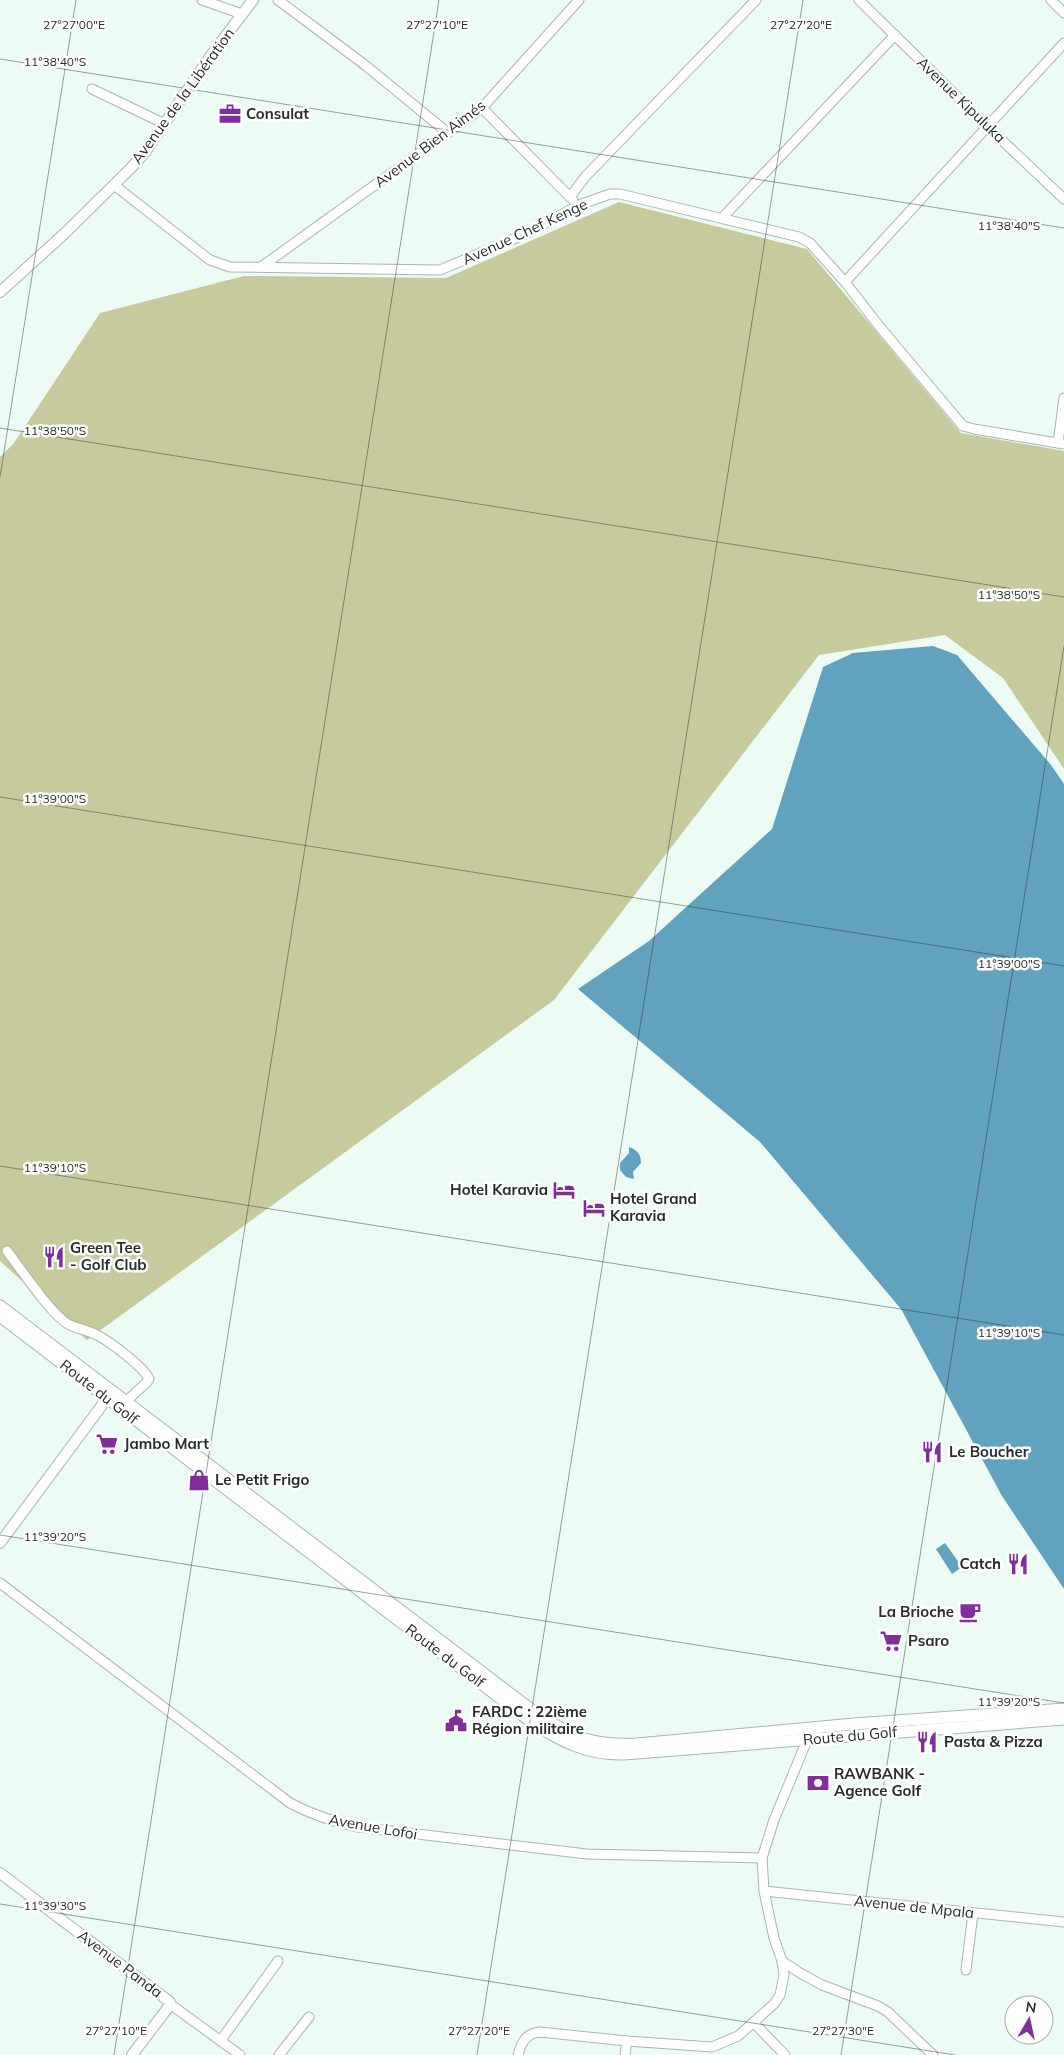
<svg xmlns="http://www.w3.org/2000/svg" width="1064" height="2055" viewBox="0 0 1064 2055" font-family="Mulish,sans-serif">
<rect width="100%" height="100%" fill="#ecfcf5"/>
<path fill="#c7ca9d" d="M619,202L807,249L961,433L1064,451V769L1003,678L945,635L819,655L554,1000L87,1340L0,1261V457L14,443L100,313L244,276L446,278Z"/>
<g fill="#61a2be">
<path d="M933,646L957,655L1051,765L1064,784V1589L1002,1496L901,1309L760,1142L578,989L649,941L772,829L823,667L853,653Z"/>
<path d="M629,1147C637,1150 641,1154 641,1163L633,1172L634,1179L626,1177L620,1170V1163L629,1153Z"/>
<path d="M945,1543L962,1567L952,1574L936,1549Z"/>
</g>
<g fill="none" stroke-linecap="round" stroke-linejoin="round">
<g stroke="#a7b6b0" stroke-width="11">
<g id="minor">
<path d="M202,0L242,14"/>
<path d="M278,0L365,65L448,133"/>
<path d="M859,0L988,127L1064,199"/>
<path d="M1051,0L1064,13"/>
<path d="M92,89L165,124"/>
<path d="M482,108L573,200"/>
<path d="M114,185L210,260L230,267L440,270L528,233L579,205L610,194H620L799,237L810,243L845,282L879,326L963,426L974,429L1064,444"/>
<path d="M570,197L585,177L756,0"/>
<path d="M723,217L895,35"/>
<path d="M261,267L482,108L579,0"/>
<path d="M845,282L1064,43"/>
<path d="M1058,443L1064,398"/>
<path d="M7,1251C21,1269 50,1313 68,1324C77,1329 87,1330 97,1335C109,1341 144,1367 149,1379L146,1383L121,1406"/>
<path d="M0,1583L290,1803C313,1815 333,1822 358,1827L587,1854L762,1858"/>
<path d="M764,1891L1064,1922"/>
<path d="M782,1961L800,1973L822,1985L878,2006L888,2012L933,2055"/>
<path d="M966,1970L973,1913"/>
<path d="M170,2004L240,2055"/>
<path d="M754,2023L785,2055"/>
<path d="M221,2040L278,1961"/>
<path d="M279,2055L309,2017"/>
<path d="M518,2055C521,2043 526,2033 540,2032L627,2041L712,2047L738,2036L774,2004L780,1995L784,1975L782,1961L774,1938L764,1891L762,1858L774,1820L805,1745L806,1735"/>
<path d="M625,2055L627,2041"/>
</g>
</g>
<g stroke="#a7b6b0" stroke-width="12">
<g id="tertiary">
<path d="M0,292L64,234L131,168L146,151L209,58L253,0"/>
<path d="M0,1543L111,1393"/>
<path d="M0,1873L170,2002V2005L132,2055"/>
</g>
</g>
<g stroke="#a7b6b0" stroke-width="13">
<g id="secondary">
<path d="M0,1306L538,1715C575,1738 593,1746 637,1744L854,1724L1064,1709"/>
<path d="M0,1316L533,1723C562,1742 589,1755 624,1754L1064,1719"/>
</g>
</g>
<use href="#minor" stroke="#fff" stroke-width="9"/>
<use href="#tertiary" stroke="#fff" stroke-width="10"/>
<use href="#secondary" stroke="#fff" stroke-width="11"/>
</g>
<path fill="none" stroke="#272d2b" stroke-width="1" stroke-opacity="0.45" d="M0,59L1064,228M0,428L1064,597M0,477L76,0M0,797L1064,966M0,1166L1064,1335M0,1535L1064,1703M0,1904L955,2055M114,2055L439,0M477,2055L803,0M841,2055L1064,646"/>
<defs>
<g id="office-bare" transform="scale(1.725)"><path d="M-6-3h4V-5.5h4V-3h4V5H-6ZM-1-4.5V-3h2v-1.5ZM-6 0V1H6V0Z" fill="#812d9b" stroke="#fff" stroke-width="2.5" paint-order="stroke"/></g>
<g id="hotel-bare" transform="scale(1.725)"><path d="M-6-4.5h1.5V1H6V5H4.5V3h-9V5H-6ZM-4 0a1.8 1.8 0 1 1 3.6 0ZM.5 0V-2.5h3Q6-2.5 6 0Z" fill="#812d9b" stroke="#fff" stroke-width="2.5" paint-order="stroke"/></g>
<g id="restaurant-bare" transform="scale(1.725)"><path d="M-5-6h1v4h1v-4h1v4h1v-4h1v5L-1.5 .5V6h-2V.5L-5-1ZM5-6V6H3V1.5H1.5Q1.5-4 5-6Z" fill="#812d9b" stroke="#fff" stroke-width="2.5" paint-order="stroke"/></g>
<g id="supermarket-bare" transform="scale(1.725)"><path d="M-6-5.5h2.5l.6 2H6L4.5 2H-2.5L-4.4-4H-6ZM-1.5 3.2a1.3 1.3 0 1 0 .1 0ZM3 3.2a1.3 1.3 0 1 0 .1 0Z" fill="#812d9b" stroke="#fff" stroke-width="2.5" paint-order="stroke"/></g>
<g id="shop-bare" transform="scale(1.725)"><path d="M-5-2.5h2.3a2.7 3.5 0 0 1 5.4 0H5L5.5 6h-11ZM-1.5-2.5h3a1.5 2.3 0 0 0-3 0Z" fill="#812d9b" stroke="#fff" stroke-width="2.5" paint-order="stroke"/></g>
<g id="cafe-bare" transform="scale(1.725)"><path d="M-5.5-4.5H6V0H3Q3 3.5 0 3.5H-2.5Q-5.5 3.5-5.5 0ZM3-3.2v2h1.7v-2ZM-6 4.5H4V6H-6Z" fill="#812d9b" stroke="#fff" stroke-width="2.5" paint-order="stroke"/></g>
<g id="civic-bare" transform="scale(1.725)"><path d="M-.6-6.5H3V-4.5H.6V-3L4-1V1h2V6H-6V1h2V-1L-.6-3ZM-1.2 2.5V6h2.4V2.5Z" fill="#812d9b" stroke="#fff" stroke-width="2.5" paint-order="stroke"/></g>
<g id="bank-bare" transform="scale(1.725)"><path d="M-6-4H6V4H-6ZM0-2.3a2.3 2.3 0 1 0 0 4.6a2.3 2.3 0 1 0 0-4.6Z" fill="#812d9b" stroke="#fff" stroke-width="2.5" paint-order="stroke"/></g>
</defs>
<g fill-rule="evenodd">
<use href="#office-bare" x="230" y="114"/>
<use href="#hotel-bare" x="564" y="1190"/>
<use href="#hotel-bare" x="594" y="1208"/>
<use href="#restaurant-bare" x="54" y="1257"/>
<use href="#supermarket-bare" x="107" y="1444"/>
<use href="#restaurant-bare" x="932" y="1452"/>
<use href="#shop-bare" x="199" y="1480"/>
<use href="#restaurant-bare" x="1018" y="1564"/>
<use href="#cafe-bare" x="970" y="1612"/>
<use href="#supermarket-bare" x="891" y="1641"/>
<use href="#civic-bare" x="456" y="1721"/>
<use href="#restaurant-bare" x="927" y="1742"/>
<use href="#bank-bare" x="818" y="1783"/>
</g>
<g text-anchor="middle" stroke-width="5" stroke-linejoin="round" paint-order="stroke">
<g font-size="15" fill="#272d2b" stroke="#fff">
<text transform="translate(183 96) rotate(-54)" y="5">Avenue de la Libération</text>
<text transform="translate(961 100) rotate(44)" y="5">Avenue Kipuluka</text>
<text transform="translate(430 144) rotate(-37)" y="5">Avenue Bien Aimés</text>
<text transform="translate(525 232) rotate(-25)" y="5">Avenue Chef Kenge</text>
<text transform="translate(99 1392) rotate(38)" y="5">Route du Golf</text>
<text transform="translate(445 1656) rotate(37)" y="5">Route du Golf</text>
<text transform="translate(850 1736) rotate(-5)" y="5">Route du Golf</text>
<text transform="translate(373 1827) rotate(10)" y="5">Avenue Lofoi</text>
<text transform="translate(914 1907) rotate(6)" y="5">Avenue de Mpala</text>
<text transform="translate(120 1964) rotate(37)" y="5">Avenue Panda</text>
</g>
<g font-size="15" font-weight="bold" fill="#272d2b" stroke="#fff" text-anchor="start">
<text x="246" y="119">Consulat</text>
<text x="548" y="1195" text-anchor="end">Hotel Karavia</text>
<text x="610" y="1204">Hotel Grand<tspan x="610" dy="17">Karavia</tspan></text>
<text x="70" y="1253">Green Tee<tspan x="70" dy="17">- Golf Club</tspan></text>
<text x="124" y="1449">Jambo Mart</text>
<text x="949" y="1457">Le Boucher</text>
<text x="215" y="1485">Le Petit Frigo</text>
<text x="1001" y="1569" text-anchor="end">Catch</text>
<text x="954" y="1617" text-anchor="end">La Brioche</text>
<text x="908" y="1646">Psaro</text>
<text x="472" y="1717">FARDC : 22ième<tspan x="472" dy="17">Région militaire</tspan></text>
<text x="944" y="1747">Pasta &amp; Pizza</text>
<text x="834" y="1779">RAWBANK -<tspan x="834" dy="17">Agence Golf</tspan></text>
</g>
</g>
<g font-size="12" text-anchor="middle" fill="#272d2b" stroke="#fff" stroke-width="5" stroke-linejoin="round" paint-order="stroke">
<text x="74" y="29">27°27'00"E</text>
<text x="437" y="29">27°27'10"E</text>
<text x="801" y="29">27°27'20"E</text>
<text x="55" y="66">11°38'40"S</text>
<text x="1009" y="230">11°38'40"S</text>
<text x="55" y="435">11°38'50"S</text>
<text x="1009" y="599">11°38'50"S</text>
<text x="55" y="803">11°39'00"S</text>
<text x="1009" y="968">11°39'00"S</text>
<text x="55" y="1172">11°39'10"S</text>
<text x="1009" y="1337">11°39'10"S</text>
<text x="55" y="1541">11°39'20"S</text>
<text x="1009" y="1706">11°39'20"S</text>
<text x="55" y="1910">11°39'30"S</text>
<text x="116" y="2035">27°27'10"E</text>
<text x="479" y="2035">27°27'20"E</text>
<text x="843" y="2035">27°27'30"E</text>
</g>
<g transform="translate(1029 2020) rotate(9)"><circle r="24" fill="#ffffff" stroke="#a9abaa"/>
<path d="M0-4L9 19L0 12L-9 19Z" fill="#812d9b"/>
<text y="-8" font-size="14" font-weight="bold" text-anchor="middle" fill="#272d2b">N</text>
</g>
</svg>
